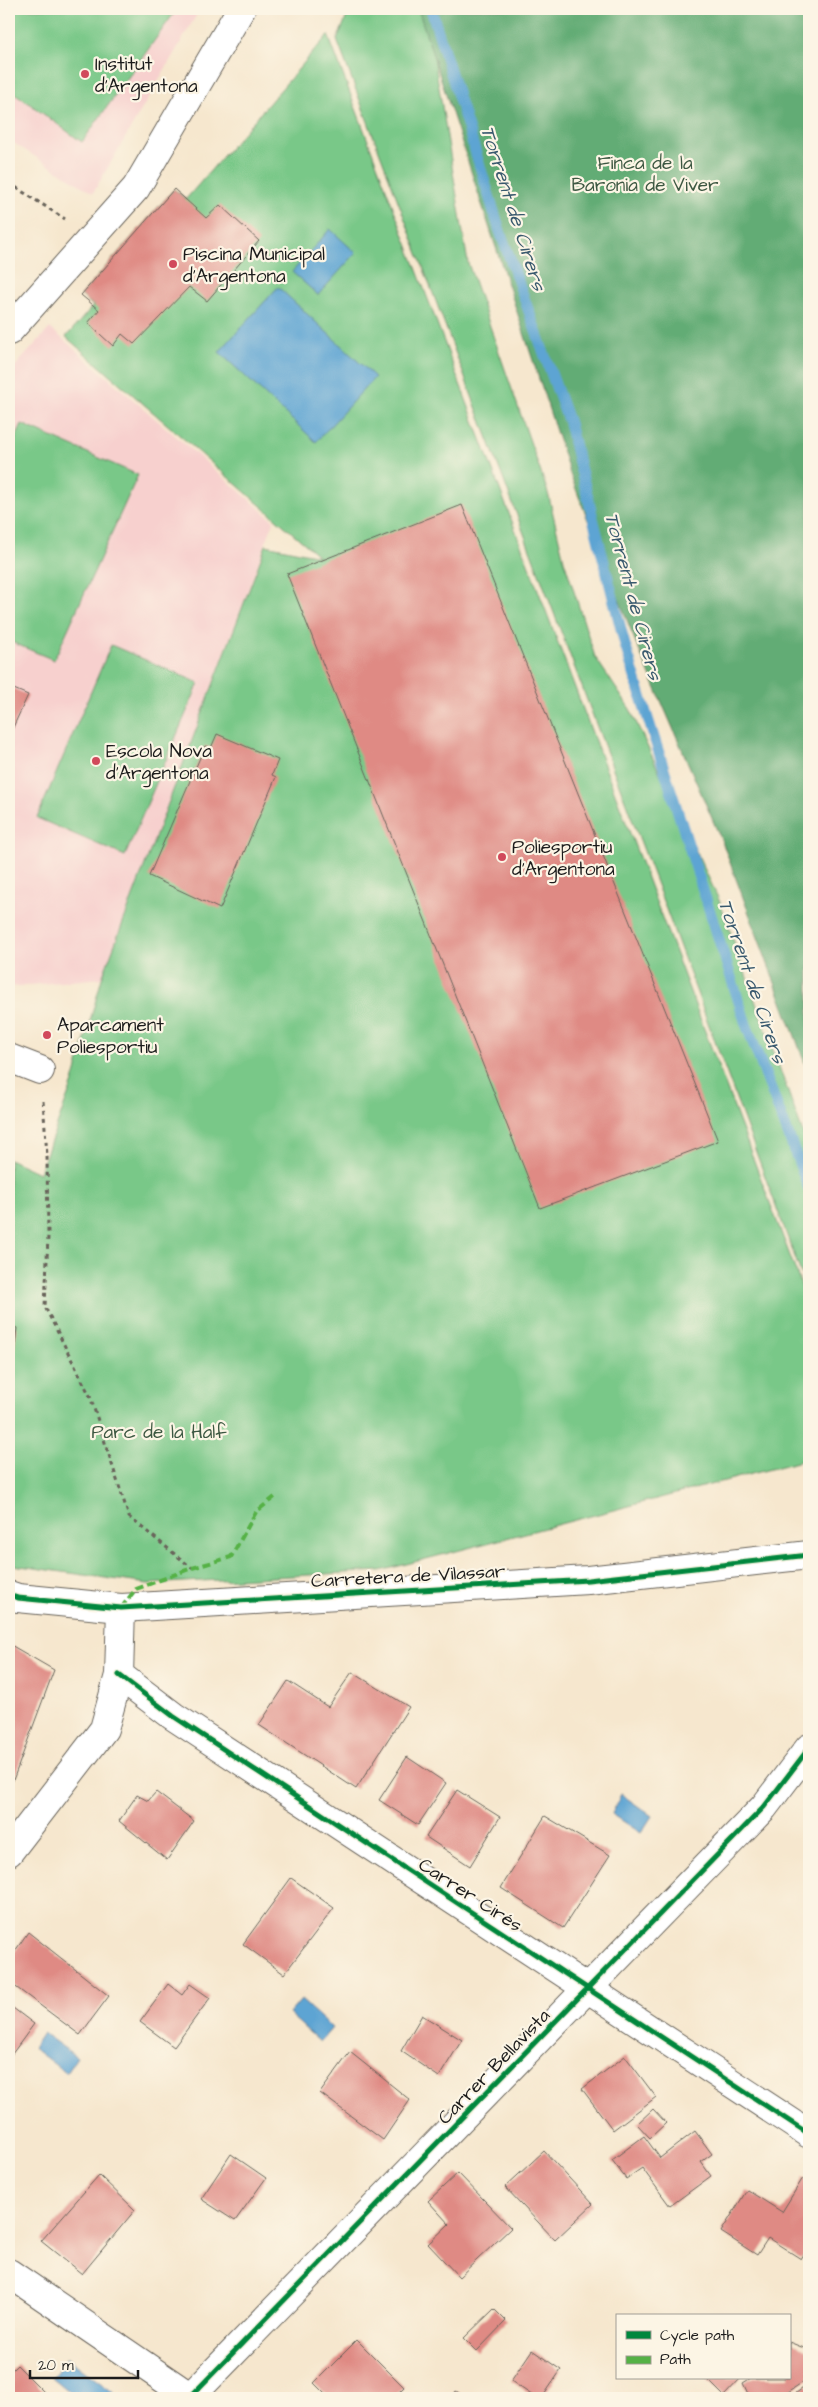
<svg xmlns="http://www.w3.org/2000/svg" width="818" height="2407" viewBox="0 0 818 2407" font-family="'Architects Daughter',sans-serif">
<rect width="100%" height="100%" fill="#fcf5e5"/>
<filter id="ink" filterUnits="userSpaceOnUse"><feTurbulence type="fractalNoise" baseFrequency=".02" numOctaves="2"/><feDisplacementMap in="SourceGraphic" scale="10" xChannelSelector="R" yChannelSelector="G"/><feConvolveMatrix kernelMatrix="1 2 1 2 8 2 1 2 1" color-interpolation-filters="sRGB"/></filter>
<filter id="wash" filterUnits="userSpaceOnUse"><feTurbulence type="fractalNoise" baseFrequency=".0096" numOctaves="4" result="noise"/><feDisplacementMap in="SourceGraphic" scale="20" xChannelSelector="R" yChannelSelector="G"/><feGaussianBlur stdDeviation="1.12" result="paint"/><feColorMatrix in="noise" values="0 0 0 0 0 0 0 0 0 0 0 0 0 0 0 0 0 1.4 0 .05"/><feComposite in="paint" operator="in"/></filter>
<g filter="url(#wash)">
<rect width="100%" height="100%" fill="#f6e7ce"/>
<g fill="#f7d0ce">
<path d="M9,9H200L93,193L9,140Z"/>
<path d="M50,328L274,521L102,978L9,987V373Z"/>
</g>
<g fill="#79c888" stroke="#4a7252">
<path d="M9,9H177L82,142L9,89Z"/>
<path d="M350,9H426L468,263L548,493L564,560L595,657L630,709L719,900L809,1150V1295L657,885L337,40Z"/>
<path d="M328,35L809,1306V1459L380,1571L148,1584L13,1565L9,1563V1159L39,1173L73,1082L102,978L266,545L319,556L66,337L93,306L81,295L174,189L186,199Z"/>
<path d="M22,424L138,475L54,660L9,641V452Z"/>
<path d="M111,645L199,683L125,856L37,818Z"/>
</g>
<path fill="#62ac74" stroke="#3f6448" d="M418,9H809V1074L723,844L636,643L570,474Z"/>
<g fill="#5da4d3" stroke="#3c6078">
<path d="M330,229L356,253L318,295L292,272Z"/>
<path d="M278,287L375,377L316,442L219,352Z"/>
<path d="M621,1794L652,1816L641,1833L612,1814Z"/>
<path d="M301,2000L332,2028L320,2042L289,2014Z"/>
<path d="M43,2033L77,2057L66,2073L33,2048Z"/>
<path d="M67,2358L114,2393L110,2398H76L52,2378Z"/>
</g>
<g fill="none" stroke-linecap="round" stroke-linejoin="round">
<path stroke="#5da4d3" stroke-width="11" d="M431,9L500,231L569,423L625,645L643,703L746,1024L809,1189"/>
</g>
<g id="blocks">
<g fill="#df8a84">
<path d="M174,189L206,218L220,205L259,241L207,301L189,287L134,344L122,334L113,346L88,323L99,310L81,295Z"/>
<path d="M462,505L718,1141L540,1208L287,574Z"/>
<path d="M9,687L28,695L9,736Z"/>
<path d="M217,734L278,760L272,775L276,777L220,909L149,876L205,746L211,748Z"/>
<path d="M9,1324L17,1328L10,1388H9Z"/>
<path d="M9,1644L54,1670L9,1791Z"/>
<path d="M352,1672L409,1707L356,1789L259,1725L288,1681L328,1707Z"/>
<path d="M407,1757L446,1783L418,1825L379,1800Z"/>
<path d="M457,1790L500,1817L470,1866L426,1837Z"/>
<path d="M156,1792L194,1821L167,1860L119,1821L137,1795L148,1801Z"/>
<path d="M545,1816L610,1855L563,1928L501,1888Z"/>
<path d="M291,1878L334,1908L284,1974L243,1944Z"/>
<path d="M28,1932L109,1996L80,2035L9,1982V1960Z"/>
<path d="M168,1984L182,1995L190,1984L210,1998L174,2047L140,2022Z"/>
<path d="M9,2005L34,2024L9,2058Z"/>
<path d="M422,2015L462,2040L439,2077L401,2051Z"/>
<path d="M350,2052L410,2100L383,2140L320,2093Z"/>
<path d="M625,2056L656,2097L613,2130L582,2089Z"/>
<path d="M653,2109L666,2123L650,2138L637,2124Z"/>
<path d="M695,2131L712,2154L701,2162L711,2176L670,2206L642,2168L626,2179L612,2160L644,2136L660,2158Z"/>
<path d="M544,2151L593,2204L555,2240L505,2187Z"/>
<path d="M231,2154L266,2178L235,2221L201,2199Z"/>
<path d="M458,2173L511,2228L459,2277L428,2244L449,2224L428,2201Z"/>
<path d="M99,2175L135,2210L82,2274L41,2241Z"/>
<path d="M803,2178L809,2182V2246L801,2259L768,2238L757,2255L721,2232L747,2190L782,2212Z"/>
<path d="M494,2309L506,2321L477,2351L464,2338Z"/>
<path d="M357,2340L404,2387L393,2398H329L314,2383Z"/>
<path d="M789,2342L809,2350V2378L779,2398H750L743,2383L751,2378H789Z"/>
<path d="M532,2350L561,2370L542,2398H536L511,2381Z"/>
<path d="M17,2365L50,2398H9V2373Z"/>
<path d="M706,2378H741L724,2396Z"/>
<path d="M809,2384V2398H789Z"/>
<path d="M456,2391L467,2398H451Z"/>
</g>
</g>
</g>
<g filter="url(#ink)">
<use href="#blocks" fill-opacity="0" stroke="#68635a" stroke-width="1"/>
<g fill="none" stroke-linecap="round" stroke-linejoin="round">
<g stroke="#68635a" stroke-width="30">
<g id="minor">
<path d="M9,331L136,188L241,9"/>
<path d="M9,1058L40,1070"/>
<path d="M9,1595L18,1598L121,1608L588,1580L809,1555"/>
<path d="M119,1675L173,1716L809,2134"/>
<path d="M9,1852L104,1729L119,1675L121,1608"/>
<path d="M9,2273L192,2398"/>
<path d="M189,2398L764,1807L809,1748"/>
</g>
</g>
<g stroke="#68635a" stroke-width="3" stroke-dasharray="4 4" stroke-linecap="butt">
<path d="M9,183L65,219"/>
<path d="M43,1101L47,1155L48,1236L45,1307L90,1396L129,1517L192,1568"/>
</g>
<use href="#minor" stroke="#fff" stroke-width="28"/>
<path stroke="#55b145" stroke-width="4" stroke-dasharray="8 4" stroke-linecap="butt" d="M121,1608L136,1589L192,1568L231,1557L256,1512L276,1496"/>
<g stroke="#fcf5e5" stroke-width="8">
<g id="cycleway">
<path d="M9,1595L18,1598L121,1608L588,1580L809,1555"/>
<path d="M119,1675L173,1716L809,2134"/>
<path d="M189,2398L764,1807L809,1748"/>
</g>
</g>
<use href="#cycleway" stroke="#00873e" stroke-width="5"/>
</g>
</g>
<g fill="#d1495b" stroke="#fcf5e5" stroke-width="2">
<circle cx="85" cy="74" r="5"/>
<circle cx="173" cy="264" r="5"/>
<circle cx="96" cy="761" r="5"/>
<circle cx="502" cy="857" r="5"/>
<circle cx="47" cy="1035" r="5"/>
</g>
<g text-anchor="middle" stroke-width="4.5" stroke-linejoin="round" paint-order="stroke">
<g font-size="19" fill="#1c1c1c" stroke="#fcf5e5" text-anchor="start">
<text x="95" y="70">Institut<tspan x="95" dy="22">d'Argentona</tspan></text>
<text x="183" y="260">Piscina Municipal<tspan x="183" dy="22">d'Argentona</tspan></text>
<text x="106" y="757">Escola Nova<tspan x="106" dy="22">d'Argentona</tspan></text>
<text x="512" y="853">Poliesportiu<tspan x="512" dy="22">d'Argentona</tspan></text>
<text x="57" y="1031">Aparcament<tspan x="57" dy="22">Poliesportiu</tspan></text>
</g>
<g font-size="19" fill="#3d5842" stroke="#fcf5e5">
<text x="645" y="169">Finca de la<tspan x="645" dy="22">Baronia de Viver</tspan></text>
<text x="159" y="1438">Parc de la Half</text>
</g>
<g font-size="19" fill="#1c1c1c" stroke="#fcf5e5">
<text transform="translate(408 1575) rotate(-3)" y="7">Carretera de Vilassar</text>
<text transform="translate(471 1894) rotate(33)" y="7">Carrer Cirés</text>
<text transform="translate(493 2066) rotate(-46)" y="7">Carrer Bellavista</text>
</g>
<g font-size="20" font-style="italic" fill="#39596e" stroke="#fcf5e5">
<text transform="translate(514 208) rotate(72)" y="7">Torrent de Cirers</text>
<text transform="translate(634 596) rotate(75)" y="7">Torrent de Cirers</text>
<text transform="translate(753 981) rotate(71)" y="7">Torrent de Cirers</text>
</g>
</g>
<rect width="818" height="2407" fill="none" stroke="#fcf5e5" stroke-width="30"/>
<rect x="616" y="2314" width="175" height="65" fill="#fcf5e5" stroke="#a29e95"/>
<rect x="626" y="2331" width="25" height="8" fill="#00873e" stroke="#a29e95"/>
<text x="660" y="2340" font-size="15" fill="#1c1c1c">Cycle path</text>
<rect x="626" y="2356" width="25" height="8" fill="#55b145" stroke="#a29e95"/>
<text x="660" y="2364" font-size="15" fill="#1c1c1c">Path</text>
<path d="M30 2370v8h108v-8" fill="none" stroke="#1c1c1c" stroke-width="2.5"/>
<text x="38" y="2370" font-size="15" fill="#1c1c1c" stroke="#fcf5e5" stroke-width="4" paint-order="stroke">20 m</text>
</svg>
